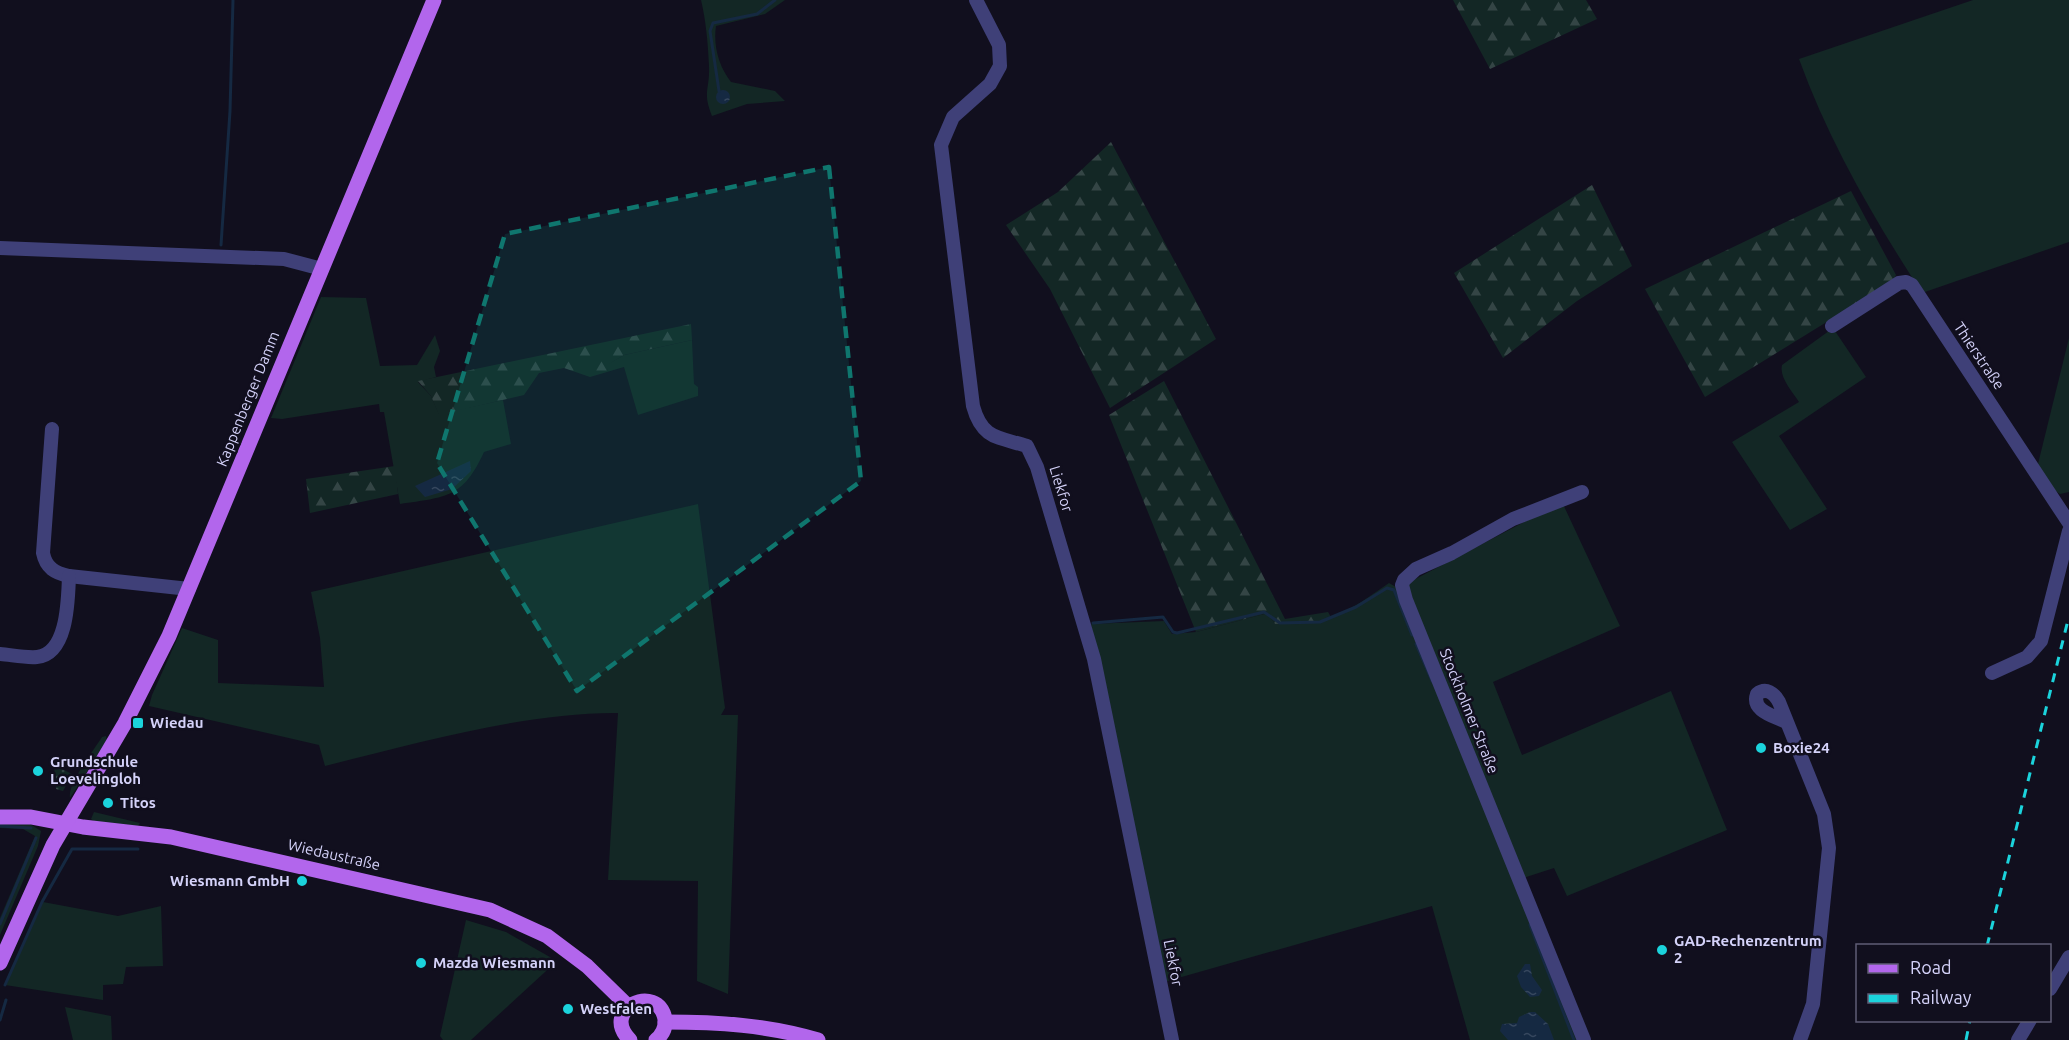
<svg xmlns="http://www.w3.org/2000/svg" width="2069" height="1040" viewBox="0 0 2069 1040" font-family="Ubuntu,sans-serif">
<defs>
<pattern id="forest-firs" width="22" height="20" patternUnits="userSpaceOnUse" patternTransform="scale(1.5)"><rect width="22" height="20" fill="#132725"/><path d="M5 1l3.5 6h-7zM16 11l3.5 6h-7z" fill="#344545"/></pattern>
<pattern id="park-dots" width="8" height="8" patternUnits="userSpaceOnUse" patternTransform="scale(1.5)"><rect width="8" height="8" fill="#132725"/><path d="M2 2h.1M6 6h.1" fill="none" stroke="#344545" stroke-width="1.8" stroke-linecap="round"/></pattern>
<pattern id="water-ripples" width="26" height="14" patternUnits="userSpaceOnUse" patternTransform="scale(1.5)"><rect width="26" height="14" fill="#152942"/><path d="M2 4q2-2 4 0t4 0M15 11q2-2 4 0t4 0" fill="none" stroke="#36475e"/></pattern>
</defs>
<rect width="100%" height="100%" fill="#110f1e"/>
<g fill="#132725">
<path d="M701,0H785L765,14L716,26C713,46 719,67 731,82L775,91L785,101L747,104L712,116C702,91 710,90 709,66C708,44 706,21 701,0Z"/>
<path d="M1973,0H2069V242L1922,293C1874,219 1829,142 1799,59Z"/>
<path d="M321,297L366,298L380,366L417,365L435,335L440,351L434,367L436,377L418,382L431,396L439,414L503,400L511,444L484,452C463,498 447,497 400,504L384,412H380L379,404L282,419L271,418Z"/>
<path d="M1833,328L1866,377L1779,436L1827,509L1790,530L1732,442L1799,402C1793,392 1779,378 1782,365Z"/>
<path d="M2069,338V492L2060,494L2050,487L2037,468Z"/>
<path d="M692,340L694,384L698,387V396L638,415L624,367L607,372L608,364L624,355Z"/>
<path d="M1562,502L1620,626L1493,682L1522,755L1671,691L1727,830L1567,896L1554,868L1523,878L1404,585Z"/>
<path d="M698,504L725,708L721,715H738L728,994L697,981L698,881L608,880L618,713C527,712 413,744 325,766L319,745L149,706L152,695L182,628L218,640V683L324,687L320,638L311,592Z"/>
<path d="M1389,583L1396,587L1579,1040H1470L1432,906L1164,982L1091,624L1164,621L1172,634L1196,632L1268,613L1275,624C1333,621 1342,616 1389,583Z"/>
<path d="M106,736L107,741L70,798C67,784 94,750 102,737Z"/>
<path d="M94,812L140,823L138,826L94,821L91,819Z"/>
<path d="M0,822L30,824L41,831L38,846L0,935V918L35,836L23,829L0,828Z"/>
<path d="M43,902L118,916L161,906L163,966L126,967L123,984L103,985V1000L5,985Z"/>
<path d="M466,920L506,932L557,961L471,1040H443L440,1036Z"/>
<path d="M65,1007L111,1016L112,1040H73Z"/>
</g>
<g fill="url(#forest-firs)">
<path d="M1453,0H1586L1597,19L1490,69Z"/>
<path d="M1111,142L1216,339L1110,408L1050,289L1006,225L1058,192Z"/>
<path d="M1592,185L1632,266L1577,301L1503,358L1454,273Z"/>
<path d="M1851,191L1896,275L1893,281L1705,397L1645,289Z"/>
<path d="M691,324L692,340L624,355L609,364L607,372L590,377L564,368L539,373L524,395L439,415L431,396L418,381Z"/>
<path d="M1164,381L1285,619L1328,612L1332,619L1320,622L1275,624L1268,613L1196,632L1109,415Z"/>
<path d="M395,466L398,494L310,513L306,479Z"/>
</g>
<path fill="url(#park-dots)" d="M54,765L72,774L63,791L56,789Z"/>
<g fill="url(#water-ripples)">
<circle cx="723" cy="97" r="7"/>
<path d="M470,461L471,471L452,489L425,497L415,486Z"/>
<path d="M1525,964H1530L1532,976L1542,990L1539,996L1530,997L1521,987L1517,976Z"/>
<path d="M1530,1012H1535L1548,1024L1554,1040H1508L1500,1031L1502,1024L1517,1023L1519,1017Z"/>
</g>
<g fill="none" stroke-linecap="round" stroke-linejoin="round">
<g stroke="#152942" stroke-width="3">
<path d="M719,91L710,31L713,23L757,14L775,0"/>
<path d="M221,245L230,111L233,0"/>
<path d="M1093,623L1163,617L1173,632L1177,633L1264,612L1280,623L1320,622L1356,607L1387,588L1394,590L1412,635"/>
<path d="M1416,644L1432,681"/>
<path d="M0,826L31,828"/>
<path d="M0,924L36,838"/>
<path d="M1530,925L1574,1040"/>
<path d="M5,985L42,902L72,849H138"/>
<path d="M0,1020L6,1000"/>
</g>
<g stroke="#3f4078" stroke-width="14">
<path d="M976,0L999,45L1000,66L990,84L953,117L941,145L973,406C982,439 998,437 1027,446L1037,467L1094,659L1172,1040"/>
<path d="M0,248L284,259L322,269"/>
<path d="M1832,326L1899,283L1906,282L1912,285L2069,523"/>
<path d="M52,429L43,553C46,568 55,573 69,576L189,589"/>
<path d="M1582,492L1513,519L1452,553L1416,569L1404,580L1402,585L1406,600L1584,1040"/>
<path d="M0,654C12,655 25,658 37,657C68,654 68,599 69,576"/>
<path d="M1992,673L2027,657L2041,641L2069,531"/>
<path d="M1786,722C1774,716 1751,711 1757,694C1766,687 1774,693 1779,702L1824,814L1829,848L1813,1004L1800,1040"/>
<path d="M2050,989L2069,957"/>
<path d="M2018,1040L2030,1020"/>
</g>
<g stroke="#b266ec" stroke-width="15">
<path d="M0,817H31L83,827L171,837L490,910L547,936L587,966L628,1006"/>
<path d="M0,963L53,845L125,723L169,636L434,0"/>
<path d="M665,1022C718,1022 767,1025 818,1040"/>
<path d="M630,1040C599,1009 658,982 665,1019C666,1028 662,1035 656,1040"/>
</g>
<g stroke="#1bd3dc" stroke-width="3" stroke-dasharray="9 8" stroke-linecap="butt">
<path d="M1987,946L2069,616"/>
<path d="M1966,1040L1970,1020"/>
</g>
</g>
<path fill="#0f766e" fill-opacity="0.2" stroke="#0f766e" stroke-width="4.5" stroke-dasharray="12 8" stroke-linejoin="round" d="M829,167L861,481L577,691L437,463L505,234Z"/>
<g fill="#1bd3dc" stroke="#110f1e" stroke-width="2">
<rect x="132" y="717" width="12" height="12" rx="3"/>
<circle cx="1761" cy="748" r="6"/>
<circle cx="38" cy="771" r="6"/>
<circle cx="108" cy="803" r="6"/>
<circle cx="302" cy="881" r="6"/>
<circle cx="1662" cy="950" r="6"/>
<circle cx="421" cy="963" r="6"/>
<circle cx="568" cy="1009" r="6"/>
</g>
<g text-anchor="middle" stroke-width="5" stroke-linejoin="round" paint-order="stroke">
<g font-size="15" fill="#d4d2f9" stroke="#110f1e">
<text transform="translate(1979 356) rotate(56)" y="5">Thierstraße</text>
<text transform="translate(248 399) rotate(-68)" y="5">Kappenberger Damm</text>
<text transform="translate(1061 489) rotate(73)" y="5">Liekfor</text>
<text transform="translate(1469 711) rotate(68)" y="5">Stockholmer Straße</text>
<text transform="translate(334 855) rotate(13)" y="5">Wiedaustraße</text>
<text transform="translate(1173 963) rotate(79)" y="5">Liekfor</text>
</g>
<g font-size="15" font-weight="bold" fill="#d4d2f9" stroke="#110f1e" text-anchor="start">
<text x="150" y="728">Wiedau</text>
<text x="1773" y="753">Boxie24</text>
<text x="50" y="767">Grundschule<tspan x="50" dy="17">Loevelingloh</tspan></text>
<text x="120" y="808">Titos</text>
<text x="290" y="886" text-anchor="end">Wiesmann GmbH</text>
<text x="1674" y="946">GAD-Rechenzentrum<tspan x="1674" dy="17">2</tspan></text>
<text x="433" y="968">Mazda Wiesmann</text>
<text x="580" y="1014">Westfalen</text>
</g>
</g>
<rect x="1856" y="944" width="195" height="78" fill="#110f1e" stroke="#5f5d76" stroke-width="1.5"/>
<rect x="1868" y="964" width="30" height="9" fill="#b266ec" stroke="#5f5d76" stroke-width="1.5"/>
<text x="1910" y="974" font-size="18" fill="#d4d2f9">Road</text>
<rect x="1868" y="994" width="30" height="9" fill="#1bd3dc" stroke="#5f5d76" stroke-width="1.5"/>
<text x="1910" y="1004" font-size="18" fill="#d4d2f9">Railway</text>
</svg>
